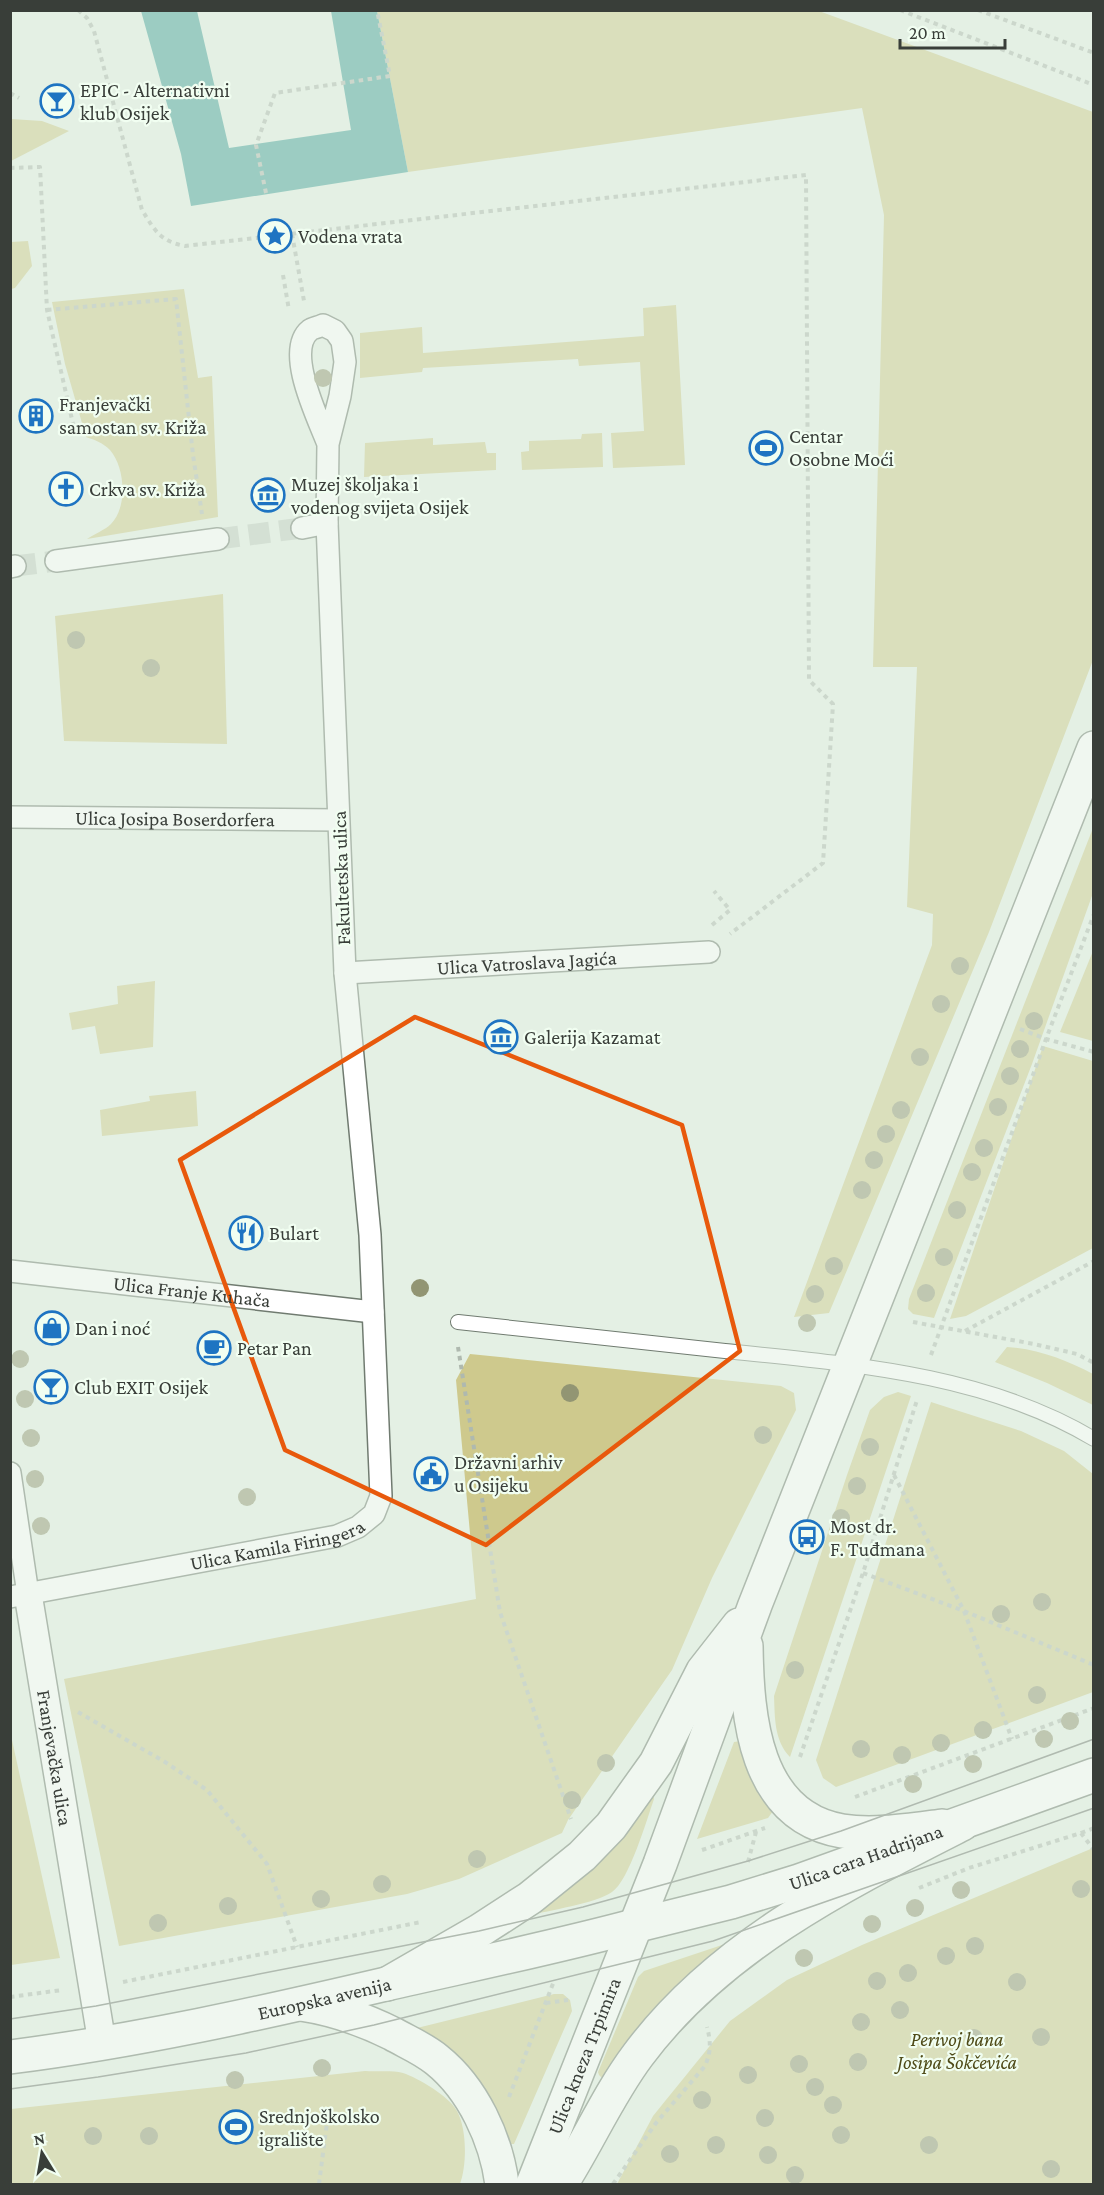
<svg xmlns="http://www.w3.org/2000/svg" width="1104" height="2195" viewBox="0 0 1104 2195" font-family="'Crimson Pro',serif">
<rect width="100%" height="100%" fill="#e4f0e4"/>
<g fill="#cec98d">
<path d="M377,11H819L1093,112V660L989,932L829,1313L794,1317L932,945L933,914L907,907L917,667H873L884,215L862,108L408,172Z"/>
<path d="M11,119L42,121L69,131L11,161Z"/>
<path d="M28,241L32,266L15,288L11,289V242Z"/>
<path d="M184,289L198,378L212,376L218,517L87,539C94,534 105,530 111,524C128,507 125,467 110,450C103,443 95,440 86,437L65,364L52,302Z"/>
<path d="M676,305L685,465L613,468L611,433L644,431L640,362L579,366L578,359L423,368L422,372L360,378V333L422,327L423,353L644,336L643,308Z"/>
<path d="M602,433L603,467L522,470L521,452L529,451V441L581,439L582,434Z"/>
<path d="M433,438V445L485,442L487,453H496V470L364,477L365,443Z"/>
<path d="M223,594L227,744L64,741L55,616Z"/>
<path d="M1093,828V893L1032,1064L934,1318L913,1314L908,1309L909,1299Z"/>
<path d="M1093,951V1041L1060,1032Z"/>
<path d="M155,981L153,1047L100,1054L95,1026L72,1030L69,1013L118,1004L117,986Z"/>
<path d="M1043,1046L1093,1061V1248L966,1316L950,1319Z"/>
<path d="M196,1091L198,1126L102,1136L100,1110L150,1101L149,1096Z"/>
<path d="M1007,1347C1038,1349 1066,1360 1093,1374V1405L1047,1383L995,1362Z"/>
<path d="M470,1354L781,1386L794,1393L796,1410L712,1578L672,1670L568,1820L562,1833L459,1879L407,1894L119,1946L64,1679L476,1599L456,1380Z"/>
<path d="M898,1392L911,1396L790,1757C774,1740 775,1718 774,1696L847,1475L870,1410L884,1397Z"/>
<path d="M931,1402L1021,1431L1064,1451L1093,1474V1692L836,1787L823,1778L816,1760Z"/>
<path d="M10,1731L60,1958L11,1965H10Z"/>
<path d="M741,1741C746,1777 750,1783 776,1807L768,1818L697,1839L734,1742Z"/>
<path d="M653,1794L654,1799C647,1819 629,1881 612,1892C594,1904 550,1910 527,1916Z"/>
<path d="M1093,1848V2184H617L653,2116L730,2021L787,1980L862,1945Z"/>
<path d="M728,1943L607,2076L602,2078L599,2075L598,2072L638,1977L644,1971Z"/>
<path d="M554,1994H563L570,2000L572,2011L514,2144H507C496,2118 487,2090 470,2069C458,2054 436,2044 419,2034L417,2028Z"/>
<path d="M365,2071C377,2072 392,2070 403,2073C418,2078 449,2096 457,2111C467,2129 467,2165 460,2184H11V2109Z"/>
</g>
<path fill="#46a19a" d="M141,11H197L229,148L351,130L331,11H377L408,172L191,206L181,154Z"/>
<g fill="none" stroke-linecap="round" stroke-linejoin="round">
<g stroke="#c2ccc2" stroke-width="21" stroke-dasharray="21 10" stroke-linecap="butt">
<path d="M218,539L302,528"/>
<path d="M15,566L56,561"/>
</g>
<g stroke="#707b70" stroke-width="16">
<path id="service" d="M458,1322C547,1332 636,1341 725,1351C849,1364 984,1373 1094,1439"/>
</g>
<g stroke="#707b70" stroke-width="24">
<g id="pedestrian">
<path d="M302,528L327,523"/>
<path d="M56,561L218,539"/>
<path d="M10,567L15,566"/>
<path id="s1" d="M10,817L338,820"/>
<path id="s2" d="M345,973L709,952"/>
<path id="s3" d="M10,1271L373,1312"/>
<path d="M10,1473L28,1594"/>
<path id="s4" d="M10,1597L337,1536L358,1527L374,1514L381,1496L370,1235L345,973L327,523L328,444L340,396L345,362L342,341L335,331L323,325C319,327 313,328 310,330C284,351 319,420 328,444"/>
</g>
</g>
<g stroke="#707b70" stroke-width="30">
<g id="minor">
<path id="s5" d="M28,1594L102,2043"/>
</g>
</g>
<g stroke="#707b70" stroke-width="36">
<g id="tertiary">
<path id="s6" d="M10,2057C137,2041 262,2013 386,1984C469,1965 552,1948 634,1926"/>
</g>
</g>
<g stroke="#707b70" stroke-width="36">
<g id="secondary">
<path id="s7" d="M634,1926L731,1902L799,1881L1094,1775"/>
</g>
</g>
<g stroke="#707b70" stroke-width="36">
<g id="primary">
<path d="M746,1646C747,1716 754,1816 842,1831C874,1836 910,1830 942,1826"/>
<path d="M387,1984L479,1931L530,1898L582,1856L611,1826L656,1763L703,1671L739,1625"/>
<path d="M301,2004C334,2009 363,2019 393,2034C407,2042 424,2049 437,2060C473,2089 496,2139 502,2184"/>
<path id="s8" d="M533,2184L660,1864L755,1605L1094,748"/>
<path d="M561,2184C588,2142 608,2095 638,2055C719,1946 844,1884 962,1824"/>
</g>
</g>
<g stroke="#afb9af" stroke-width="4" stroke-dasharray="4.5 4.5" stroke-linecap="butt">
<path d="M78,10L87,18L94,31L142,210C155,231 160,241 185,246L806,175L809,680L833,704L823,863L730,934"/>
<path d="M900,10L1094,85"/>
<path d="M978,10L1094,53"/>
<path d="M10,93L19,98"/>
<path d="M10,168L40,167L47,310L76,437"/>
<path d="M266,193L256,145L275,93L390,76L377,10"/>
<path d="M292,234L304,301"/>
<path d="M283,275L289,310"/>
<path d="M47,310L176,299L193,455L202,514"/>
<path d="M712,925L730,910L714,891"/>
<path d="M1020,1029L1046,1039L1094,1052"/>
<path d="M913,1322L1034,1344L1077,1354L1094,1363"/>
<path d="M965,1331L1094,1261"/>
<path d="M458,1347L500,1612L571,1819"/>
<path d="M931,1355L1046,1039L1094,914"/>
<path d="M894,1475L964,1611L1012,1739"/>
<path d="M863,1573L964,1611L1094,1665"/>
<path d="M78,1712L165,1762L207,1790L267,1864L297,1947"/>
<path d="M800,1757L863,1573L917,1400"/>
<path d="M855,1797L1094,1708"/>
<path d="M1081,1833L1094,1828"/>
<path d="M702,1850L765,1828"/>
<path d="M748,1862L756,1832"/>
<path d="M919,1888L969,1868L1081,1833L1094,1850"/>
<path d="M123,1982L421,1922"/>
<path d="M10,1997L62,1990"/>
<path d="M546,2003L568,2000"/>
<path d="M509,2097L554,1981"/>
<path d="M319,2184L328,2115"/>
<path d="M613,2184L656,2123L705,2066C711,2052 711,2042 707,2027"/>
</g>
<use href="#service" stroke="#fff" stroke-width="14"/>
<use href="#pedestrian" stroke="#fff" stroke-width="21"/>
<use href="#minor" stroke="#fff" stroke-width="27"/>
<use href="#tertiary" stroke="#fff" stroke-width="33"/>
<use href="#secondary" stroke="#fff" stroke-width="33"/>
<use href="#primary" stroke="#fff" stroke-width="33"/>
<g stroke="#717871" stroke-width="1.5">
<path d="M10,2019L96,2006L479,1931L583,1907L748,1861L841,1831L1094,1739"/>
<path d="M10,2089L98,2077L246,2053L374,2025L713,1941L1094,1808"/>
</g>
</g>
<g fill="#929573">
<circle cx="323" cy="378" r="9"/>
<circle cx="76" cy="640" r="9"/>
<circle cx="151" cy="668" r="9"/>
<circle cx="960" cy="966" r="9"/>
<circle cx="941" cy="1004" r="9"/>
<circle cx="1034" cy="1021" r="9"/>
<circle cx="1020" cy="1049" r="9"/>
<circle cx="920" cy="1057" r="9"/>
<circle cx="1010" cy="1076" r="9"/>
<circle cx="998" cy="1107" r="9"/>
<circle cx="901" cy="1110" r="9"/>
<circle cx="886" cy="1134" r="9"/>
<circle cx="984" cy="1148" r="9"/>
<circle cx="874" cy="1160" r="9"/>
<circle cx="972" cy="1172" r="9"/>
<circle cx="862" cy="1190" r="9"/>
<circle cx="957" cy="1210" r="9"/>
<circle cx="944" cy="1257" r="9"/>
<circle cx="834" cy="1266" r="9"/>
<circle cx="420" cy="1288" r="9"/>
<circle cx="926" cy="1293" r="9"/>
<circle cx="815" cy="1294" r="9"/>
<circle cx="807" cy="1323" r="9"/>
<circle cx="20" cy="1359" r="9"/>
<circle cx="570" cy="1393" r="9"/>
<circle cx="25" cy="1399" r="9"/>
<circle cx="763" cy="1435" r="9"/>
<circle cx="31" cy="1438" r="9"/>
<circle cx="870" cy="1447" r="9"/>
<circle cx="35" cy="1479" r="9"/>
<circle cx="857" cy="1486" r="9"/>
<circle cx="247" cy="1497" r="9"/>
<circle cx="841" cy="1518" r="9"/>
<circle cx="41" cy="1526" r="9"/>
<circle cx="1042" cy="1602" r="9"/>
<circle cx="1001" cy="1614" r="9"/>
<circle cx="795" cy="1670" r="9"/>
<circle cx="1037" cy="1695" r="9"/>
<circle cx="1070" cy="1721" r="9"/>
<circle cx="983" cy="1730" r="9"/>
<circle cx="1044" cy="1739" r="9"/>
<circle cx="941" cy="1743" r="9"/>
<circle cx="861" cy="1749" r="9"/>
<circle cx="902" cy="1755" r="9"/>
<circle cx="606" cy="1763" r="9"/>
<circle cx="973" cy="1764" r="9"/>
<circle cx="913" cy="1784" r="9"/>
<circle cx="572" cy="1800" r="9"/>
<circle cx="477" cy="1859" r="9"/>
<circle cx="382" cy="1884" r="9"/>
<circle cx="1081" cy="1889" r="9"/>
<circle cx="961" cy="1890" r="9"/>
<circle cx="321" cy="1899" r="9"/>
<circle cx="228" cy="1906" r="9"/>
<circle cx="915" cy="1908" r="9"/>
<circle cx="158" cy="1923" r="9"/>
<circle cx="872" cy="1924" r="9"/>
<circle cx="975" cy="1946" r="9"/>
<circle cx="946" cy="1956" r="9"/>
<circle cx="804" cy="1958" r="9"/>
<circle cx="908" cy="1973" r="9"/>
<circle cx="877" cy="1981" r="9"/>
<circle cx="1017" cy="1982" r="9"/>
<circle cx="900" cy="2010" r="9"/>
<circle cx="861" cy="2022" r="9"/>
<circle cx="1041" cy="2037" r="9"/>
<circle cx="974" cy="2038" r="9"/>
<circle cx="858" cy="2062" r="9"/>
<circle cx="799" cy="2064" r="9"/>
<circle cx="322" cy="2068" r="9"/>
<circle cx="748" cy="2075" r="9"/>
<circle cx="235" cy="2080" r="9"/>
<circle cx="815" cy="2087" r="9"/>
<circle cx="702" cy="2100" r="9"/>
<circle cx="833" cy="2105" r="9"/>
<circle cx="765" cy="2118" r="9"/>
<circle cx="841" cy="2135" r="9"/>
<circle cx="93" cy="2136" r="9"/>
<circle cx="149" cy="2136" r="9"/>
<circle cx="716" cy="2145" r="9"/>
<circle cx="929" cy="2145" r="9"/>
<circle cx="670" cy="2154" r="9"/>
<circle cx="768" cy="2155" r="9"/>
<circle cx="1051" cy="2169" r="9"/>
<circle cx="795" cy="2175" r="9"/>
</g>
<path d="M0 0H1104V2195H0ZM415,1017L682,1125L740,1351L486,1545L285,1450L180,1160Z" fill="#e4f0e4" fill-opacity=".55" fill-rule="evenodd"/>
<path fill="none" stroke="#e8590c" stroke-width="4.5" stroke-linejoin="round" d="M415,1017L682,1125L740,1351L486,1545L285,1450L180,1160Z"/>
<defs>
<g id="bar-ring" transform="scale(1.725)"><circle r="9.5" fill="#f1fef1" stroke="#1e74c2" stroke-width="1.5"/><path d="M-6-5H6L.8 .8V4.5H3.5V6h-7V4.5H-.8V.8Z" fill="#1e74c2"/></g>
<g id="sight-ring" transform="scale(1.725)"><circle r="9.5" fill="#f1fef1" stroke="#1e74c2" stroke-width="1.5"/><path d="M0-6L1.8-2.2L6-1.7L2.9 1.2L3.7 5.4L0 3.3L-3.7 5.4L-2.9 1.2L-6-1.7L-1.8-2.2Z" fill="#1e74c2"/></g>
<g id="building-ring" transform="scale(1.725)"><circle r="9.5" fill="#f1fef1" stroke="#1e74c2" stroke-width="1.5"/><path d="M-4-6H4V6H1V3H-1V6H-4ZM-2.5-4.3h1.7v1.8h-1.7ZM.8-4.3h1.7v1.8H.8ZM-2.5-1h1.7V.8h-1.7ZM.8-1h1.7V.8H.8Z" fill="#1e74c2"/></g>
<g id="stadium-ring" transform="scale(1.725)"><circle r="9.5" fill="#f1fef1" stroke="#1e74c2" stroke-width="1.5"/><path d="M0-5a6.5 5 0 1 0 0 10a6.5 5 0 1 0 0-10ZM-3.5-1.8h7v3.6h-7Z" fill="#1e74c2"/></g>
<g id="church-ring" transform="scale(1.725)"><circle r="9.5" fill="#f1fef1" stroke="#1e74c2" stroke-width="1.5"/><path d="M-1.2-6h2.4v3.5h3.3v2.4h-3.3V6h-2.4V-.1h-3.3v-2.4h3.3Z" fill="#1e74c2"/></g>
<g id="museum-ring" transform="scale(1.725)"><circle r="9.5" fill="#f1fef1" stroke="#1e74c2" stroke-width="1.5"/><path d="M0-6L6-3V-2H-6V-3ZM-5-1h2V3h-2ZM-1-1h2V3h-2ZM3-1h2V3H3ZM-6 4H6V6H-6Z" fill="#1e74c2"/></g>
<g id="restaurant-ring" transform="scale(1.725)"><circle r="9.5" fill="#f1fef1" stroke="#1e74c2" stroke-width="1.5"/><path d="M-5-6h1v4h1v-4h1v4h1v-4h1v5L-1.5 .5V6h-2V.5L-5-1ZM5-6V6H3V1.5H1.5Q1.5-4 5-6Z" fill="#1e74c2"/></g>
<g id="shop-ring" transform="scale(1.725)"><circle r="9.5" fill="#f1fef1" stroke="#1e74c2" stroke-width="1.5"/><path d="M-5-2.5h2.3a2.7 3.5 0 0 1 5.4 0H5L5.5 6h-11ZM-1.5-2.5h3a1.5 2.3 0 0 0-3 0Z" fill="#1e74c2"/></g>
<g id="cafe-ring" transform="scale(1.725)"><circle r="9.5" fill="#f1fef1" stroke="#1e74c2" stroke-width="1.5"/><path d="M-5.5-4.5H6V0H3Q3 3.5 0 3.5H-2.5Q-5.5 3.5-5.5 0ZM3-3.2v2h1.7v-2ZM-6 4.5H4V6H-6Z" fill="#1e74c2"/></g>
<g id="civic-ring" transform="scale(1.725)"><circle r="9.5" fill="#f1fef1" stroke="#1e74c2" stroke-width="1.5"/><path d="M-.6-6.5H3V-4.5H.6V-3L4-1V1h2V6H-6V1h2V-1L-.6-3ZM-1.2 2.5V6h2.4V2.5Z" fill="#1e74c2"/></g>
<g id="bus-ring" transform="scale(1.725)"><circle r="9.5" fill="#f1fef1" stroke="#1e74c2" stroke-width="1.5"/><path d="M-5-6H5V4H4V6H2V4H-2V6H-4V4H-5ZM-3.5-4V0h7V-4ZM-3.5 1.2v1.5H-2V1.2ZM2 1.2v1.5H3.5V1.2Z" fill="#1e74c2"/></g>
</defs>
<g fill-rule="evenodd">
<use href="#bar-ring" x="57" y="101"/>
<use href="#sight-ring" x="275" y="236"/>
<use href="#building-ring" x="36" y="416"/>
<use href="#stadium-ring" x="766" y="448"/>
<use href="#church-ring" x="66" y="489"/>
<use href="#museum-ring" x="268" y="495"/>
<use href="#museum-ring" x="501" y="1037"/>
<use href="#restaurant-ring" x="246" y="1233"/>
<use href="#shop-ring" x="52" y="1328"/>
<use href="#cafe-ring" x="214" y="1348"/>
<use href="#bar-ring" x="51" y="1387"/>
<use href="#civic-ring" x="431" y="1474"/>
<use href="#bus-ring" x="807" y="1537"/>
<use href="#stadium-ring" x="236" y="2127"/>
</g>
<g text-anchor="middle" stroke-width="4.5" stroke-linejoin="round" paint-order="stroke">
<g font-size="20" fill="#393e39" stroke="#f1fef1" text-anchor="start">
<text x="80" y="97">EPIC - Alternativni<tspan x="80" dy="23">klub Osijek</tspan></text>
<text x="298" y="243">Vodena vrata</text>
<text x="59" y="411">Franjevački<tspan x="59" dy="23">samostan sv. Križa</tspan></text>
<text x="789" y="443">Centar<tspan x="789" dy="23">Osobne Moći</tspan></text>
<text x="291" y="491">Muzej školjaka i<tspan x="291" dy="23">vodenog svijeta Osijek</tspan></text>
<text x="89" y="496">Crkva sv. Križa</text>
<text x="524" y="1044">Galerija Kazamat</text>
<text x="269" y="1240">Bulart</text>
<text x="75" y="1335">Dan i noć</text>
<text x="237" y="1355">Petar Pan</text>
<text x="74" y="1394">Club EXIT Osijek</text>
<text x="454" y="1469">Državni arhiv<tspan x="454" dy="23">u Osijeku</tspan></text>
<text x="830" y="1533">Most dr.<tspan x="830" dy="23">F. Tuđmana</tspan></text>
<text x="259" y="2123">Srednjoškolsko<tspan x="259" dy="23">igralište</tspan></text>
</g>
<g font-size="20" fill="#393e39" stroke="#f1fef1">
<text dy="7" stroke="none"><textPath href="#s1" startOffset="165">Ulica Josipa Boserdorfera</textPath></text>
<text transform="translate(341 878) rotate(-92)" y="7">Fakultetska ulica</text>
<text dy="7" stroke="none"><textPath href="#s2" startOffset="182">Ulica Vatroslava Jagića</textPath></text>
<text dy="7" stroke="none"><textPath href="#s3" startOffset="183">Ulica Franje Kuhača</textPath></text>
<text dy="7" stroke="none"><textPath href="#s4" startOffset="272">Ulica Kamila Firingera</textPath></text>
<text dy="7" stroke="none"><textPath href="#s5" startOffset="166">Franjevačka ulica</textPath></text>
<text dy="7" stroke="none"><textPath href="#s7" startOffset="242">Ulica cara Hadrijana</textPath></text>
<text dy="7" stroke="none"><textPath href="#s6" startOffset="320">Europska avenija</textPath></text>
<text dy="7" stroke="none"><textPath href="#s8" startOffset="138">Ulica kneza Trpimira</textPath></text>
</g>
<g font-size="20" font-style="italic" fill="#4e4a17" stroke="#f1fef1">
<text x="957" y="2046">Perivoj bana<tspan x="957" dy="23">Josipa Šokčevića</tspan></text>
</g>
</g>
<rect width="1104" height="2195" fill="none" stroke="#393e39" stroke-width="24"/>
<g transform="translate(42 2153) rotate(349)" stroke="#f1fef1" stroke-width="4.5" paint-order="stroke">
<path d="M0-4.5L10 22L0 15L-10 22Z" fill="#393e39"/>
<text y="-9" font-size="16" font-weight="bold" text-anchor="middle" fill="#393e39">N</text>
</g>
<path d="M900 39v9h105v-9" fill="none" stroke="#393e39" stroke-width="3"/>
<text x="909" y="39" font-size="18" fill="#393e39" stroke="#f1fef1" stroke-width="4.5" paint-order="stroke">20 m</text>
</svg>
